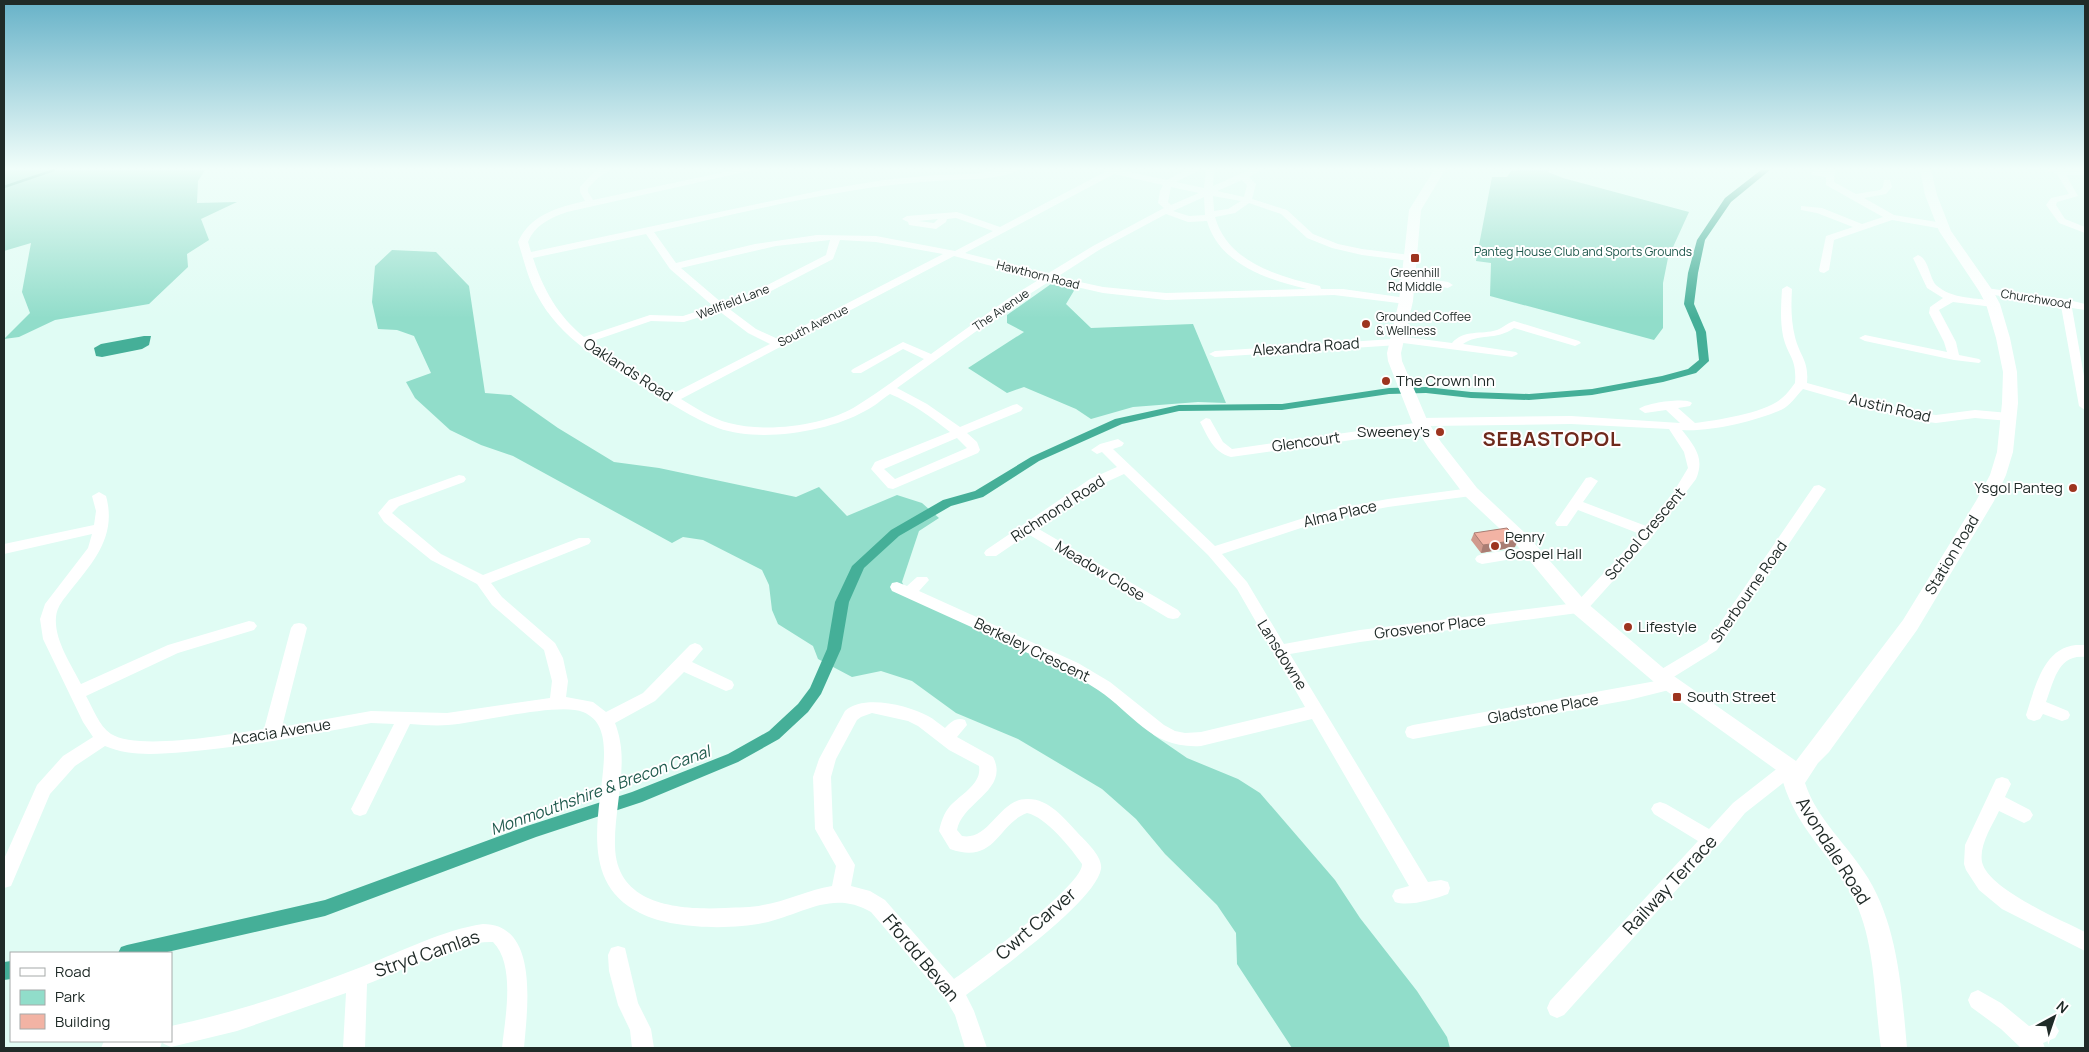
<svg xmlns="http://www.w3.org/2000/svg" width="2089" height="1052" viewBox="0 0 2089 1052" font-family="Manrope,sans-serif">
<rect width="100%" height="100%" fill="#e0fcf4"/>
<g fill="#91ddca">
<path d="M4,170H205L198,181L197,203L237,202L201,219L209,240L187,254L188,267L149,304L55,320L19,337L4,339L30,313L22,292L31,243L4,251Z"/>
<path d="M1519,170H1550L1548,172L1563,178L1689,212L1668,258L1663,283V328L1654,340L1490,296L1491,263L1476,261L1492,177H1507L1511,171Z"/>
<path d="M392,250L436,252L469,286L485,393L511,395L558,428L614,462L659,468L796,497L819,487L847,516L897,495L922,503L939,518L919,531L902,582L909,596L1069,669L1105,694L1155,736L1187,758L1238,779L1260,793L1335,880L1360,918L1417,991L1447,1037L1450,1048H1292L1237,964L1236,933L1217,905L1165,854L1136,819L1102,789L1018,739L956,713L912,681L881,671L852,677L818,659L813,646L778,624L772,610L769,585L762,570L703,540L683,537L672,543L513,456L481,445L450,430L415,398L406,382L431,373L414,336L397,330L378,329L372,302L375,266Z"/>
<path d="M1051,284L1075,289L1066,304L1091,328L1193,324L1226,403L1198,402L1133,407L1091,419L1076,409L1024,387L1007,393L968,368L1024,332L1007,323V315Z"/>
</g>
<path fill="#45af98" d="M144,336H151L149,345L142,349L102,357L96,356L94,348L101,344Z"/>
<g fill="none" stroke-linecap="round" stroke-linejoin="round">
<path stroke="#45af98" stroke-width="2.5" d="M4,187L54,170"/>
<g fill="#45af98" fill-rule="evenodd">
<path d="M1761,170H1770L1731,202L1705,240L1698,273L1694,304L1706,332L1709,361L1696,373L1663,382L1592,395L1529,400L1471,398L1426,393L1389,394L1282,410L1179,411L1122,424L1039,461L983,497L951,506L899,536L864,568L849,602L841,649L821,694L808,712L779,739L738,762L642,802L536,837L325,916L163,953H118L121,947L127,945L325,900L527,826L632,792L728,754L769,731L798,704L810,688L827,649L835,602L852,566L891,530L943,500L975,491L1031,457L1115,419L1179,405L1282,404L1389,388L1426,387L1471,392L1529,394L1592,389L1662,376L1688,369L1699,360L1696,332L1684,304L1688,273L1697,240L1725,198Z"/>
<path d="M11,961V979L4,980V962Z"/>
</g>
<g fill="#fff" fill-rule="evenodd">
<path d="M599,170H610L598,178L588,188V192L593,200L734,170H753L567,212C550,218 535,225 528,242L531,252L823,190L884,180L935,175L974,174L996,170H1017C1001,181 955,179 935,181C840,187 747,212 654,232L676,263L755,244L817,235L876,236L955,251L993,231L956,218L947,219L946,222L936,229L909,225L908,222L902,219L907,216L957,212L1000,227L1105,172L1103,170H1121L1167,180L1185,170H1199L1176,182L1204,188L1206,170H1214L1213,186L1249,170H1261L1249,177L1256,184L1252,199L1287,210L1313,234L1338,244L1362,249L1410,255L1415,258L1410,261L1362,255L1332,248L1307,238L1281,214L1249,203L1235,213L1215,217C1228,263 1278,276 1320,286L1321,289H1343L1406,298L1411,301L1406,304L1334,295L1166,300L1103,293L1050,281L1017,302L897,388L927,404L960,427L1013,405L1017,404L1023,408L1021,411L967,433L977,442L980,450L978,453L893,489L888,488L871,469L875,462L950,432C931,417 912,403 890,394C882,399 874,407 865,411C828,432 759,443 718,428C692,418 669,402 645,388C605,364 560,339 537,295C528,279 524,260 518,242C530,215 558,207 585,201L580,192V187L592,174ZM1114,174L1163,185L1160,191L1158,203L1164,208L1093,246L1047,274L965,253ZM1242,180L1247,185L1244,197L1217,191ZM1171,187L1199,193L1171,205L1168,202ZM1213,196L1241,201L1228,209L1214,211ZM1204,197L1205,215L1189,216L1173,211ZM1166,214L1188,222L1207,221C1219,264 1268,280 1307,289L1166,293L1103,287L1057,277L1099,250ZM938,219L934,223L918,221ZM646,234L670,269L713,306L683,316L650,315L584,337C558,316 543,289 533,258ZM830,240L826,255L746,296L722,303L681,268L776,246ZM840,240L876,242L943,254L778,339L756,329L728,308L754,300L833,259ZM954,256L1040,279L1009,298L931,354L903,342L853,369L851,371L853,373H861L903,349L924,359C902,374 881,391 858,405C826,426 765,433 729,423C712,419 696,408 681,399ZM719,311L748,333L770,344L672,394L610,358L590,342L651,321L684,322ZM957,438L967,448L895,479L884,469Z"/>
<path d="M1815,170H1835L1834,182L1856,194L1880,190L1883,187L1884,180H1890L1892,187L1886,194L1864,198L1894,215L1943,223L1948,226L1943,229L1892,220L1834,240L1829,270L1824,273L1820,272L1819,270L1826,236L1853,227L1817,213L1801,210V206L1822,208L1862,224L1883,217L1826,185V177L1812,175L1811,173Z"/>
<path d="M2046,170H2085V175H2066L2078,196L2057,202L2056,205L2065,219L2085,227V233L2059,223L2046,205L2051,198L2069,194L2057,174Z"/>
<path d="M1918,255C1929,259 1929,277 1936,285C1952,300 1977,297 1997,302L1998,304L1993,307L1953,302L1939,310L1956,342L1959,355L1979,359L1981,361L1979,363L1954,360L1865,341L1859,338L1865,335L1947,352L1944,342L1929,313L1930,307L1943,298L1927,288L1913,258Z"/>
<path d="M1409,276L1448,282L1453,285L1448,288L1405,281L1404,279Z"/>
<path d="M1787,286L1792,289C1791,305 1791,321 1795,337C1800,357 1809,360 1807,383L1913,412L1936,415L1975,410L2009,413L2015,417L2009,421L1975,418L1936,423L1912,420L1803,389C1796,396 1790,406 1781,410C1755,421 1710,432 1682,430C1695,447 1705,458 1696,479L1648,542L1585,612L1360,642L1290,654L1428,882L1441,880L1448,882L1450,888L1448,894C1434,899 1409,907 1395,902L1392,896L1395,890L1409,886L1312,719L1201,746C1151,749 1135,715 1098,690C1071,672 1042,660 1013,646C973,628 932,609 892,591L890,587L892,583L897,582L907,586L917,577H927L929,580L919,591L1078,663L1110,682L1164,725L1175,731L1185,733L1201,732L1305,707L1237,589L1208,555L1124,474L1100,485L1037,528L1178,610L1181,614L1178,618L1173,619L1168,618L1028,534L996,556H986L984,553L986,550L1090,479L1117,467L1102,452L1097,454L1091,450L1100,444L1118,439L1124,443L1122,446L1113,449L1215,546L1329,510L1388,499L1471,488L1476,489L1478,492L1476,495L1471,496L1388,507L1331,518L1222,554L1247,582L1284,644L1360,630L1576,603L1640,534L1578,510L1567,526H1557L1555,523L1586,478L1591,477L1598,481L1583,502L1646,526L1673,493L1688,468L1684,452L1669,429L1571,424L1429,426L1427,429L1423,430L1231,457C1213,452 1208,437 1200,422L1206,418L1210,419L1223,442L1232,449L1415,423L1416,419L1420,418L1571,416L1680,423L1666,410L1645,413L1639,409C1645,403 1686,397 1692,403L1690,406L1678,408L1695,423C1717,420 1766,413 1782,398C1787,394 1791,388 1795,383C1797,358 1788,357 1783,336C1780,320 1781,305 1782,289Z"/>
<path d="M1986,288L2065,299L2085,304V310L2072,308L2085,382V410L2079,406L2061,306L1982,293L1981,291Z"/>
<path d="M1514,321L1579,341L1581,343L1575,346L1514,328C1496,341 1478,333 1463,344L1516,352L1518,354L1512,357L1403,343L1398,345L1215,357L1209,354L1215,351L1393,339L1398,336L1452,343C1464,329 1481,335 1497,330C1503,328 1507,323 1514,321Z"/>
<path d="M459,475L464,476L466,479L464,482L399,506L392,513L441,554L483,575L579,538H589L591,541L589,544L491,583L502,597L555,643L563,658L568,681L566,697L593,702L606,712L643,693L690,645L695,643L700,645L703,649L692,662L732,681L734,685L732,689L726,691L684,672L655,701L615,723C617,728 619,735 620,741C626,772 614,813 615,846C616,906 680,910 725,908C738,907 751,908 763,905C787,901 808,890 832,886L836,866L815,829L813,777L819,759L845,711C863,694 908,705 928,716C934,719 939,724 945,728C951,722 956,717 965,720L967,725L957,737L993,757C1010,790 962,802 957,830L962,836C990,841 999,798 1028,799C1049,799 1064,818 1077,832C1085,841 1103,856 1101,869C1095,902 995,973 966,995L974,1011L987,1048H965L955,1015L946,1000L871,912C832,889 802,915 763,923C729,930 671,929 640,913C548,868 642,736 583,712C559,702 478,723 448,725C436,726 423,725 410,724L366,814L360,816L354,814L351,809L394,724L371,723C309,735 247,747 185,752C158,754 130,757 105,746L75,766L50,794L11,886L4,888V859L37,785L63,756L93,737L83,722L43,639L40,619L45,604L88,548L92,534L4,554V544L94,525L96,511L92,496L99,492L106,496C117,536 94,561 70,591C64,599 57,606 56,617C54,640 71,664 81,684L168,645L249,621L254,622L257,626L254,630L178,653L86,696C93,708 99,726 111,734C138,751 231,734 264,729L291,628L294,624L299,623L304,624L307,628L282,727L371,711L447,713L550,698L552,681L544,650L492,605L477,584L431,560L384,522L378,513L389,500ZM872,713L908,721L918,726L949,750L979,766C982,784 961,794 950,806C944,813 941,822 939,831L950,849C996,865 997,824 1027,813C1046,817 1071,848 1082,864C1084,885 975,964 954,979L885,900L870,891L851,886L855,865L833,828L831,777L836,759L857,720L861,717Z"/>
<path d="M1819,485L1826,489L1717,650L1672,678L1677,680L1679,684L1677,688L1629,700L1413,739L1407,737L1405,732L1407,727L1413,725L1656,681L1653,677L1655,673L1707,642L1814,486Z"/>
<path d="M1532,547L1537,549L1539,552L1537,555L1482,564L1477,562L1475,559L1477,556L1482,554Z"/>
<path d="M2076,645H2085V657C2058,654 2054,681 2046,702L2068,711L2070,715L2068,719L2062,721L2043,714L2040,719L2034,721L2028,719L2026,715C2035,688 2043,648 2076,645Z"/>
<path d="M1790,761L1796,763L1799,768L1796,773L1745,813L1718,846L1715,847L1564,1015L1557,1018L1550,1015L1547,1008L1550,1001L1698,841L1654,814L1651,809L1654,804L1660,802L1666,804L1709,829L1733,803L1784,763Z"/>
<path d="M2002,777L2008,779L2011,784L2005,797L2030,810L2033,815L2030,820L2024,823L1999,811C1992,826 1979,845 1982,862C1988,889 2061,920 2085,932V951L2002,909L1979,890L1966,870L1964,864L1965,845L1996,779Z"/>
<path d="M483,924C540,924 527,1011 524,1048H502C505,1018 516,965 493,942C460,940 399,972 367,984L365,1048H343L346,993L237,1031L171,1047L164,1044L162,1042L160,1048H101L104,1041H171V1026C238,1012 302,990 364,966C403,951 442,930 483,924Z"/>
<path d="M618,946L625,948L638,1003L651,1029L654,1048H632L630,1030L618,1005L609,971L608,955L611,948Z"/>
<path d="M1978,990L2001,1003L2029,1026L2048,1021L2055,1024L2059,1031L2055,1038L2043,1043L2045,1048H2021L2001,1029L1971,1007L1968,1000L1971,993Z"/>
</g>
<path fill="#fff" fill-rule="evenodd" d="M1434,170H1445L1421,210L1413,301L1401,353L1402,361L1428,422L1441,442L1477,488L1527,535L1587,603L1668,672L1796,761L1903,620L1976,501L1990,475L1997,452L2002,403L2003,372L1996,338L1986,304L1979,291L1939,231L1925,195L1920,170H1931L1937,195L1951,231L1993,291L2000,304L2010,338L2017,372L2018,403L2013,452L2006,475L1994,501L1917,630L1829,752L1818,763L1805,783C1817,820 1848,845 1868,878C1898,927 1902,992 1907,1048H1881C1874,999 1876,940 1852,895C1830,853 1798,831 1783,782L1786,777L1654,682L1573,613L1515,543L1465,496L1428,447L1412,422L1388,361L1387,353L1399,301L1409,210Z"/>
</g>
<path fill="#d09a8d" d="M1474,533L1515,547L1481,553L1471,540Z"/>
<path fill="#a97d73" d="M1518,540L1515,547L1481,553L1483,545Z"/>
<path fill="#f2b3a4" stroke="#a97d73" d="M1507,528L1518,540L1483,545L1474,533Z"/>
<linearGradient id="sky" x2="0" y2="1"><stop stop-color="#67b2c8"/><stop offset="0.53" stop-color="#f1fefa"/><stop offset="1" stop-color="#f1fefa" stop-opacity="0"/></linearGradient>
<rect width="2089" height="318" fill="url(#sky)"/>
<g fill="#9d341f" stroke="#fff" stroke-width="2">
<rect x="1410" y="253" width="10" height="10" rx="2.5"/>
<circle cx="1366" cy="324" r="5"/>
<circle cx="1386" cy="381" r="5"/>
<circle cx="1440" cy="432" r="5"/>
<circle cx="2073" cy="488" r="5"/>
<circle cx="1495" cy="546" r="5"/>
<circle cx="1628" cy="627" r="5"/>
<rect x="1672" y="692" width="10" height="10" rx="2.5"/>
</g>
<g text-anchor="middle" stroke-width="4" stroke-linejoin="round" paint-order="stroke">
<g font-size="12" fill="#1e584c" stroke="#fff">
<text x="1583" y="256">Panteg House Club and Sports Grounds</text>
</g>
<g font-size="12" fill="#202b28" stroke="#fff">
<text x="1415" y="277">Greenhill<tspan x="1415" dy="14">Rd Middle</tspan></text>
<text x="1376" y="321" text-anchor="start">Grounded Coffee<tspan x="1376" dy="14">&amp; Wellness</tspan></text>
</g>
<g font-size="12" fill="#202b28" stroke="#fff">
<text transform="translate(1038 275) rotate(14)" y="4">Hawthorn Road</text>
<text transform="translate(2036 299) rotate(9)" y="4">Churchwood</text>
<text transform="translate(733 302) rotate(-21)" y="4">Wellfield Lane</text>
<text transform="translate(1001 310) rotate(-34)" y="4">The Avenue</text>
<text transform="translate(813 326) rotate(-27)" y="4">South Avenue</text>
</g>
<g font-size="15" fill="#202b28" stroke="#fff">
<text transform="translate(1306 347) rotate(-4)" y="5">Alexandra Road</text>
<text transform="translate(628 370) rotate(33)" y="5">Oaklands Road</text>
<text transform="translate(1890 408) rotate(13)" y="5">Austin Road</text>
<text transform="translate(1306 442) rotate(-8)" y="5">Glencourt</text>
<text transform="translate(1058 509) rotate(-33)" y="5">Richmond Road</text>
<text transform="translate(1340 514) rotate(-13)" y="5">Alma Place</text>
<text transform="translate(1645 534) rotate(-50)" y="5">School Crescent</text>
<text transform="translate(1952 555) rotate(-59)" y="5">Station Road</text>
<text transform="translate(1100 571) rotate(31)" y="5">Meadow Close</text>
<text transform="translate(1749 592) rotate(-55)" y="5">Sherbourne Road</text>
<text transform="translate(1430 627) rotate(-7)" y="5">Grosvenor Place</text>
<text transform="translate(1032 650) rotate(26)" y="5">Berkeley Crescent</text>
<text transform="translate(1282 655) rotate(58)" y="5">Lansdowne</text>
<text transform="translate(1543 709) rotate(-10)" y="5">Gladstone Place</text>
<text transform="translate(281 732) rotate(-9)" y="5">Acacia Avenue</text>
</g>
<g font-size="15" fill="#202b28" stroke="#fff" text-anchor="start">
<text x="1396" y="386">The Crown Inn</text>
<text x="1430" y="437" text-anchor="end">Sweeney's</text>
<text x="2063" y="493" text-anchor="end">Ysgol Panteg</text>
<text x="1505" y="542">Penry<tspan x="1505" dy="17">Gospel Hall</tspan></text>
<text x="1638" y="632">Lifestyle</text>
<text x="1687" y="702">South Street</text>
</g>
<g font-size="16" font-style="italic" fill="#215b4e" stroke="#fff">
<text transform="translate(600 790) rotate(-20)" y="6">Monmouthshire &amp; Brecon Canal</text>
</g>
<g font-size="18" fill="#202b28" stroke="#fff">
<text transform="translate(1833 851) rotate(58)" y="6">Avondale Road</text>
<text transform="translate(1670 885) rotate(-47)" y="6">Railway Terrace</text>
<text transform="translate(1036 924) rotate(-41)" y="6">Cwrt Carver</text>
<text transform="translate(427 954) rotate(-19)" y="6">Stryd Camlas</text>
<text transform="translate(921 958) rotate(50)" y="6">Ffordd Bevan</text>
</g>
<g font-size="20" font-weight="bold" letter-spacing="1" fill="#6e2a1c" stroke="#fff">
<text x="1552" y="446">SEBASTOPOL</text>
</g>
</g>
<rect width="2089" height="1052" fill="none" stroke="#202b28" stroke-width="10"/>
<rect x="10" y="952" width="162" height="90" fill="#ffffff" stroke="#a6aaa9"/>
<rect x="20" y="968" width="25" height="8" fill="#ffffff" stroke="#a6aaa9"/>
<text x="55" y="977" font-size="15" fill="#202b28">Road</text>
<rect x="20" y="990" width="25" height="15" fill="#91ddca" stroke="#a6aaa9"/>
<text x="55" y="1002" font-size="15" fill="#202b28">Park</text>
<rect x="20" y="1014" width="25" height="15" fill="#f2b3a4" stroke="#a6aaa9"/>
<text x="55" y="1027" font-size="15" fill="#202b28">Building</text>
<g transform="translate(2054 1017) rotate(40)" stroke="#ffffff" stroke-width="4" paint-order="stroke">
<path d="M0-4L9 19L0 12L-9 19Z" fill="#202b28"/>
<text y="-8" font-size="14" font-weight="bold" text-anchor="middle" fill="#202b28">N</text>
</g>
</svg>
